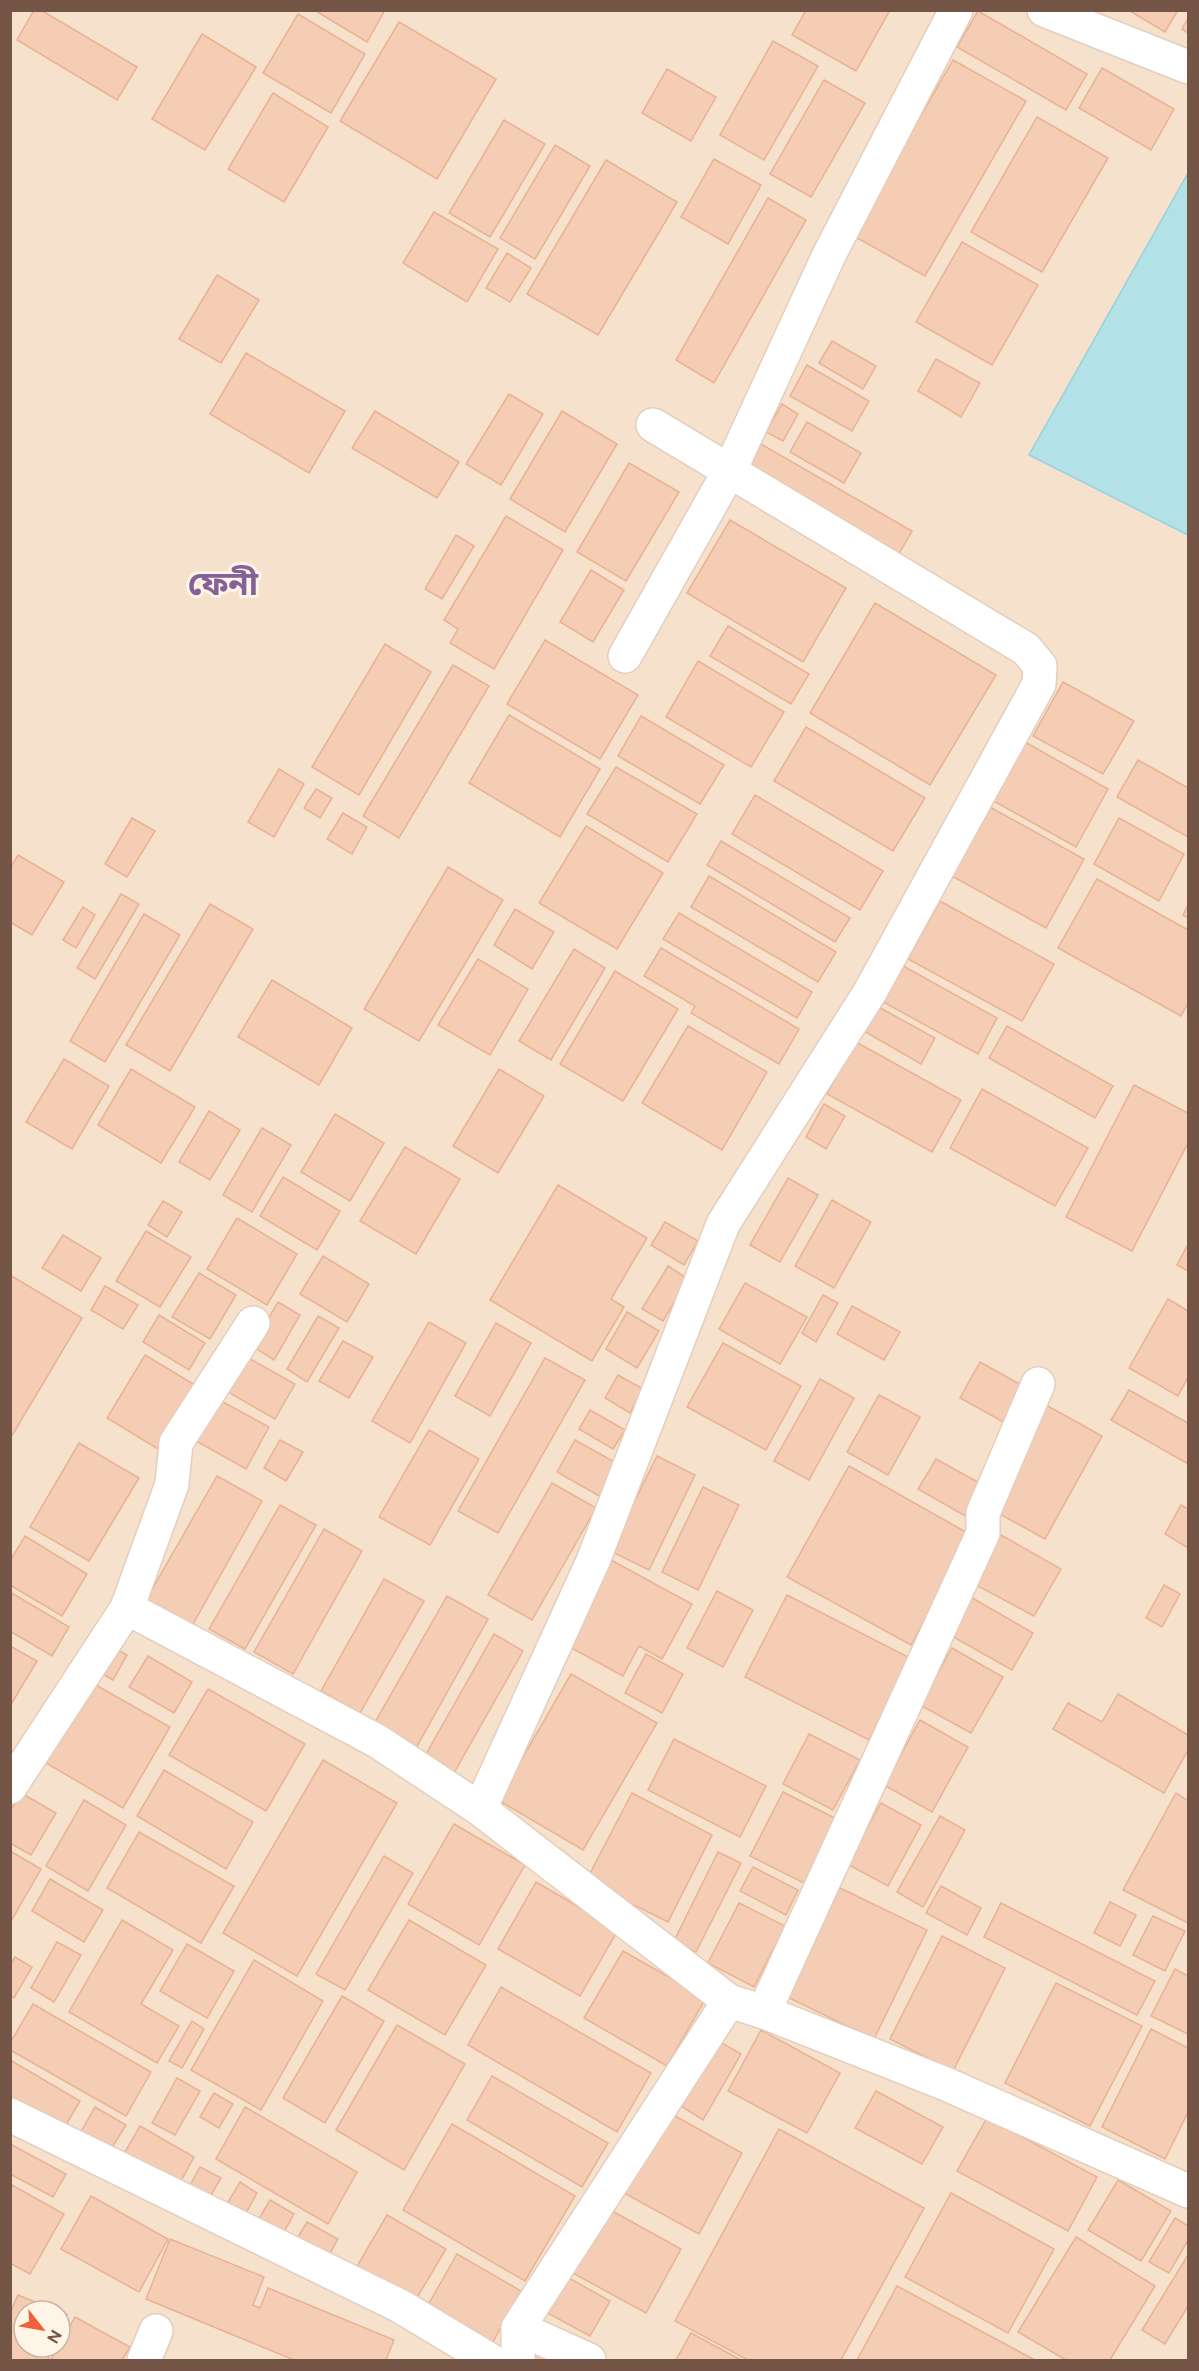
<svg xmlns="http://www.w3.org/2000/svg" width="1199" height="2371" viewBox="0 0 1199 2371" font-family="Raleway,'Noto Sans Bengali',sans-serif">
<rect width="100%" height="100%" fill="#fef1de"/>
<path fill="#f6e2cc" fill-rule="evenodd" d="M11,11H1188V2360H11ZM24,2311H60V2347H24Z"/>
<path fill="#b2e1e8" stroke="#98d1da" stroke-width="1.5" d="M1188,173V535L1029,455Z"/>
<g fill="#f5cdb4" stroke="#e8b293" stroke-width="1.5">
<path d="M34,10H41L137,67L117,100L17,40Z"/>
<path d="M314,10H385L367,42Z"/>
<path d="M806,10H890L856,71L792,35Z"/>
<path d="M1128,10H1178L1165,32Z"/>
<path d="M978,11L1087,74L1066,110L957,47Z"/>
<path d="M298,14L365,54L331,113L263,73Z"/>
<path d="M1188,18V33L1182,29Z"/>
<path d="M399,22L496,79L437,179L340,121Z"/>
<path d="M202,34L256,67L205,150L152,119Z"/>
<path d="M773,41L818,66L764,160L720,135Z"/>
<path d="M953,60L1026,101L925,276L852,235Z"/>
<path d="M1102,68L1174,109L1151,150L1079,108Z"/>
<path d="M667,69L716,97L691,141L642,113Z"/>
<path d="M824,80L865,103L811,197L770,174Z"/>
<path d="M273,93L328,127L284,202L228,169Z"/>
<path d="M1037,117L1108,158L1042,272L971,232Z"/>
<path d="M504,120L545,144L490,237L449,213Z"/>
<path d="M555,145L590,166L535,259L500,238Z"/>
<path d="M714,159L761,185L728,244L681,217Z"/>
<path d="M606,160L677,202L598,335L527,294Z"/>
<path d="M768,198L806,220L714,383L676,360Z"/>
<path d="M434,212L498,249L467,302L403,263Z"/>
<path d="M962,242L1038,285L992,365L916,322Z"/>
<path d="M507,253L531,268L510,302L486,288Z"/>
<path d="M217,275L259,300L221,363L179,339Z"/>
<path d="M832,341L876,366L863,389L819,363Z"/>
<path d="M246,353L345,411L309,473L210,414Z"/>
<path d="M936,359L980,383L961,417L918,391Z"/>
<path d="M807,365L869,401L852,431L790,396Z"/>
<path d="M509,394L543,414L501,485L466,464Z"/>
<path d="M782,404L798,414L783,441L766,432Z"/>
<path d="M375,411L459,462L437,498L352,448Z"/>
<path d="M562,411L617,444L565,532L510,499Z"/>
<path d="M807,422L861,453L844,483L790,452Z"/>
<path d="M761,444L912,531L896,559L745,472Z"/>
<path d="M629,463L679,492L626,581L577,552Z"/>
<path d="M506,516L563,550L494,669L450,643L458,629L444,620Z"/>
<path d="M730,520L846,588L803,662L687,593Z"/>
<path d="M456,535L474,546L442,599L425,589Z"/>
<path d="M591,570L624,590L593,642L560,622Z"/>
<path d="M875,603L996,675L930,785L810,713Z"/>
<path d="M728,626L809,674L791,704L710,656Z"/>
<path d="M545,640L638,695L600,759L507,704Z"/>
<path d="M385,644L431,672L359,795L312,767Z"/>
<path d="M698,661L784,712L751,767L666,717Z"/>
<path d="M453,665L489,686L399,838L363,816Z"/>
<path d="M1063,682L1134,721L1103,774L1033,736Z"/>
<path d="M509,715L600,769L560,837L469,783Z"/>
<path d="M641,716L724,765L700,804L618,756Z"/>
<path d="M806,727L925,798L893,851L774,781Z"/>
<path d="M1025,742L1108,789L1076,847L992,800Z"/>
<path d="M1138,760L1188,788V837L1117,797Z"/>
<path d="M616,767L697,814L668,862L587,814Z"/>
<path d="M279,769L304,784L274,837L248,822Z"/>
<path d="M316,789L332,798L320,818L304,808Z"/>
<path d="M755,795L883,871L860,910L732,834Z"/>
<path d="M988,806L1084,859L1046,928L950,875Z"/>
<path d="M343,813L367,827L352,854L327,839Z"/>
<path d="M132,818L155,831L127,877L105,864Z"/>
<path d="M1119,818L1184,854L1159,901L1094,864Z"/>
<path d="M586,826L663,873L617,949L539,903Z"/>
<path d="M721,841L850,918L835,942L707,865Z"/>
<path d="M18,855L64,882L32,935L10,922V868Z"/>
<path d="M448,867L503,900L419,1041L364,1009Z"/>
<path d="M709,876L836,952L818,982L691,907Z"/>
<path d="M1097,879L1188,930V1003L1181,1016L1058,948Z"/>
<path d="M121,894L139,904L95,979L77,968Z"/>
<path d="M940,901L1054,964L1022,1021L908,959Z"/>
<path d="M210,904L253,929L170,1071L126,1045Z"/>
<path d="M1188,905V918L1183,915Z"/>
<path d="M83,907L95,915L76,948L63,940Z"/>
<path d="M515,909L554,932L532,969L494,945Z"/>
<path d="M679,913L812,992L797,1018L663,939Z"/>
<path d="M144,914L180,935L105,1062L70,1041Z"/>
<path d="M661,948L799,1029L779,1064L691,1013L695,1006L644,976Z"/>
<path d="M574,949L605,968L551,1060L519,1041Z"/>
<path d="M478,959L528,989L490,1055L438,1025Z"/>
<path d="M896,962L997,1018L978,1054L876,998Z"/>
<path d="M615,971L678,1009L623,1101L560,1064Z"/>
<path d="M272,980L352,1028L319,1085L238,1037Z"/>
<path d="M875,1005L935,1038L921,1064L862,1030Z"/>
<path d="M688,1026L767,1072L722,1150L642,1103Z"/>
<path d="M1007,1026L1113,1086L1095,1118L989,1058Z"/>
<path d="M856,1042L961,1100L932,1152L827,1094Z"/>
<path d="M64,1059L109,1086L72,1149L26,1122Z"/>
<path d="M131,1069L195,1107L161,1163L98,1125Z"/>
<path d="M499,1069L544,1096L498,1173L453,1146Z"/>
<path d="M1134,1085L1188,1113V1143L1132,1251L1066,1217Z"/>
<path d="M982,1089L1088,1148L1055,1206L950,1148Z"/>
<path d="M824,1104L845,1116L826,1149L806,1137Z"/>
<path d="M209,1111L240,1130L210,1180L179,1162Z"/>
<path d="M335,1114L384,1143L350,1201L301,1172Z"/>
<path d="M262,1128L291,1145L252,1212L223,1195Z"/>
<path d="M405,1147L460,1179L416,1254L360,1221Z"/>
<path d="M283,1177L340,1211L317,1250L260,1216Z"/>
<path d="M788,1178L818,1195L780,1262L750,1245Z"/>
<path d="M558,1185L647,1238L611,1299L624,1307L592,1361L490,1300Z"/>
<path d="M832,1200L871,1222L834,1288L795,1266Z"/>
<path d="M163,1201L182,1212L167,1237L148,1225Z"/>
<path d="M237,1218L297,1254L267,1305L207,1269Z"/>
<path d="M665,1222L698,1241L684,1265L651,1245Z"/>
<path d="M146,1231L191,1257L160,1307L116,1281Z"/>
<path d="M63,1235L101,1258L81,1291L42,1268Z"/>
<path d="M1188,1244V1271L1177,1265Z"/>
<path d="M323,1256L369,1284L347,1322L300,1294Z"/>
<path d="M668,1266L688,1279L663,1321L642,1309Z"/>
<path d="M199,1273L236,1295L210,1339L172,1317Z"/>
<path d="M10,1275L82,1318L10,1439Z"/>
<path d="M745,1283L807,1317L780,1364L719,1329Z"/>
<path d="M105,1286L138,1305L123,1329L91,1310Z"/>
<path d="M823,1295L838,1303L816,1342L802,1333Z"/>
<path d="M1168,1299L1188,1311V1377L1178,1396L1129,1368Z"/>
<path d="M278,1302L300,1315L274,1360L252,1346Z"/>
<path d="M852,1306L900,1332L884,1360L837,1334Z"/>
<path d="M627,1312L659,1331L637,1368L606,1349Z"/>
<path d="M159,1315L205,1343L189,1370L143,1342Z"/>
<path d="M318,1316L339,1328L307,1382L287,1369Z"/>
<path d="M429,1322L466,1343L410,1443L372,1421Z"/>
<path d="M496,1323L531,1343L490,1416L455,1396Z"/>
<path d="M343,1341L373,1357L349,1398L319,1381Z"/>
<path d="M723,1343L801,1386L766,1450L687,1407Z"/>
<path d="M145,1355L195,1385L158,1449L107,1418Z"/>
<path d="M243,1355L295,1384L275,1419L223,1389Z"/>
<path d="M545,1358L585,1380L498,1533L458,1511Z"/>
<path d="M980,1362L1027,1388L1007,1424L960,1398Z"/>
<path d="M618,1375L643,1389L630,1413L605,1398Z"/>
<path d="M820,1379L854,1398L809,1480L774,1461Z"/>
<path d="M1129,1390L1188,1423V1464L1111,1420Z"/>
<path d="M879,1395L920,1417L888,1475L847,1452Z"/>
<path d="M212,1396L269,1427L246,1469L189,1437Z"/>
<path d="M1046,1405L1102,1436L1045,1539L989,1508Z"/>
<path d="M590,1410L625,1430L613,1449L579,1429Z"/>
<path d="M429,1430L479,1459L430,1545L379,1517Z"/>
<path d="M280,1440L303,1452L286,1481L264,1468Z"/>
<path d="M575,1440L620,1465L601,1497L557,1472Z"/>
<path d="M79,1443L139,1478L89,1561L30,1527Z"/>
<path d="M657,1456L695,1475L649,1570L610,1551Z"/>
<path d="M936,1459L985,1486L967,1517L918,1489Z"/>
<path d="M849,1466L971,1535L911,1645L787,1577Z"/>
<path d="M217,1476L262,1501L192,1626L146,1600Z"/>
<path d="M552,1483L596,1508L532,1620L488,1595Z"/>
<path d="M703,1487L739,1505L698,1590L662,1572Z"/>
<path d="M280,1505L316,1525L245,1649L209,1629Z"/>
<path d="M1181,1505L1188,1509V1548L1165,1534Z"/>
<path d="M324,1529L362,1551L293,1674L254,1652Z"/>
<path d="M1001,1535L1061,1569L1034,1616L974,1584Z"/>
<path d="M25,1536L87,1574L62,1616L10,1585V1561Z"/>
<path d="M609,1559L692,1604L662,1659L639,1646L623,1676L564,1644Z"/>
<path d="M384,1579L424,1601L360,1713L321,1691Z"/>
<path d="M1164,1585L1180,1594L1162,1627L1146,1618Z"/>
<path d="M717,1591L753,1610L723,1667L687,1648Z"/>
<path d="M10,1592L69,1627L52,1656L10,1631Z"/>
<path d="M787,1595L910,1658L869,1740L745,1677Z"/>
<path d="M447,1596L488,1619L416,1748L374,1724Z"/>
<path d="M969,1596L1033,1633L1012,1670L948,1634Z"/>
<path d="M494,1634L523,1651L454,1773L425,1756Z"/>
<path d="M10,1646L37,1661L10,1706Z"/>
<path d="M111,1646L127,1655L113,1680L97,1671Z"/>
<path d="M952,1648L1003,1677L971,1733L920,1705Z"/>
<path d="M646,1654L683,1674L662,1713L625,1693Z"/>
<path d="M148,1656L192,1682L174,1713L129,1687Z"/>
<path d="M571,1674L657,1723L583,1850L498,1800Z"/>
<path d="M87,1680L170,1727L123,1808L41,1760Z"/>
<path d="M208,1689L305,1744L266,1811L169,1755Z"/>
<path d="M1118,1694L1188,1735V1750L1164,1793L1053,1729L1068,1703L1102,1722Z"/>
<path d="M920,1720L968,1747L932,1812L884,1785Z"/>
<path d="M809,1734L860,1760L833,1810L783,1784Z"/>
<path d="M674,1739L766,1786L740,1837L648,1790Z"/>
<path d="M323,1760L397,1803L297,1976L223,1933Z"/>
<path d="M164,1770L253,1822L226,1869L137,1816Z"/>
<path d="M783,1792L837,1819L804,1883L750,1856Z"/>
<path d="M21,1793L56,1813L31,1855L10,1843V1811Z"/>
<path d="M632,1793L712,1835L668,1922L586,1881Z"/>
<path d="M1176,1793L1188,1801V1923L1123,1890Z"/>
<path d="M84,1800L126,1825L88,1891L46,1866Z"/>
<path d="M881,1803L921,1825L888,1886L847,1864Z"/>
<path d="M940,1816L965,1830L923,1907L897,1892Z"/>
<path d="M454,1824L525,1865L479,1945L408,1904Z"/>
<path d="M139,1832L234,1886L201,1943L107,1888Z"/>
<path d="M10,1851L41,1869L10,1923Z"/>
<path d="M718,1852L741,1863L696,1952L674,1941Z"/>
<path d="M384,1856L413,1873L345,1990L316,1974Z"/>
<path d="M753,1867L798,1890L786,1915L740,1891Z"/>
<path d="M50,1879L103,1910L84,1942L32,1911Z"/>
<path d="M536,1882L618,1930L580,1996L498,1949Z"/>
<path d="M941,1886L981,1908L967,1935L926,1913Z"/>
<path d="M840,1888L927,1930L874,2039L787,1997Z"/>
<path d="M1110,1902L1136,1915L1120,1946L1094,1933Z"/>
<path d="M739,1903L785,1926L754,1987L708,1963Z"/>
<path d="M1001,1903L1155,1981L1137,2015L984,1937Z"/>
<path d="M1153,1916L1185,1931L1165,1971L1133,1955Z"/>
<path d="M122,1920L173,1950L141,2004L179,2026L157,2063L69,2012Z"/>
<path d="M409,1920L486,1965L445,2035L368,1990Z"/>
<path d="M942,1936L1005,1968L953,2071L890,2039Z"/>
<path d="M57,1942L81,1955L54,2002L31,1988Z"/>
<path d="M187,1944L234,1971L207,2018L160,1991Z"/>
<path d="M623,1951L706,1998L667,2066L584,2018Z"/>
<path d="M15,1957L32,1967L14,1998L10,1995V1966Z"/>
<path d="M254,1960L323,2001L261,2110L191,2070Z"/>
<path d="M1175,1969L1188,1976V2034L1151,2016Z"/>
<path d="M1056,1983L1142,2026L1090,2126L1005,2083Z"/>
<path d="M501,1987L651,2073L617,2132L468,2045Z"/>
<path d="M342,1996L384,2021L325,2123L283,2098Z"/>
<path d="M33,2004L151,2072L126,2116L10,2050V2043Z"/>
<path d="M192,2021L204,2029L182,2068L169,2061Z"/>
<path d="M397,2025L465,2064L404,2170L336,2130Z"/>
<path d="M1151,2029L1188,2048V2112L1165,2159L1102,2127Z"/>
<path d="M761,2030L840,2073L807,2133L728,2091Z"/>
<path d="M715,2039L741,2054L703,2120L678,2104Z"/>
<path d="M10,2060L80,2101L62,2132L10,2102Z"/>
<path d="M492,2076L608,2143L582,2187L467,2120Z"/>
<path d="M177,2078L200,2091L175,2135L152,2123Z"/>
<path d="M876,2091L943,2127L922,2164L855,2128Z"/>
<path d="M214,2093L233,2104L219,2128L200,2117Z"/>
<path d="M95,2107L126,2125L108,2154L78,2137Z"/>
<path d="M245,2107L357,2172L328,2224L216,2159Z"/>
<path d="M666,2111L742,2153L699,2234L622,2192Z"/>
<path d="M987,2118L1097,2177L1068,2231L957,2171Z"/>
<path d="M452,2124L575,2196L525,2281L403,2210Z"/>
<path d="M140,2126L194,2157L176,2190L121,2159Z"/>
<path d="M779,2129L924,2208L841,2360H748L675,2321Z"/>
<path d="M10,2144L66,2174L53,2197L10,2174Z"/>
<path d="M200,2167L221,2178L208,2200L188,2189Z"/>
<path d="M1118,2180L1171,2211L1141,2261L1088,2230Z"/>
<path d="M240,2182L257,2193L245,2215L227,2204Z"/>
<path d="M10,2184L64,2214L30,2274L10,2263Z"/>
<path d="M951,2193L1054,2249L1008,2333L905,2277Z"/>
<path d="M91,2196L168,2239L139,2292L61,2249Z"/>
<path d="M270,2200L294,2214L281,2237L257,2222Z"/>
<path d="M605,2207L681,2249L646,2313L571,2272Z"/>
<path d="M387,2215L446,2249L415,2301L356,2268Z"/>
<path d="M1175,2218L1188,2226V2240L1169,2273L1149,2262Z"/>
<path d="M307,2222L338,2239L326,2260L295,2242Z"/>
<path d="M1076,2237L1155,2286L1110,2360H1066L1018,2332Z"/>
<path d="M170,2239L264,2277L253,2305L260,2308L268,2288L394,2340L386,2360H294L146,2299Z"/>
<path d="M457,2254L521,2291L489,2349L424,2312Z"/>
<path d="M1188,2255V2306L1165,2344L1142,2330Z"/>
<path d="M560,2273L610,2301L590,2336L540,2309Z"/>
<path d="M897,2286L1035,2360H857Z"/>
<path d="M18,2295L58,2311H24V2347H53L48,2360H10V2313Z"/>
<path d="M60,2312L67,2314L60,2331Z"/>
<path d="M75,2317L130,2347L122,2360H51Z"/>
<path d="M691,2333L741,2360H676Z"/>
<path d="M537,2353L549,2360H532Z"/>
</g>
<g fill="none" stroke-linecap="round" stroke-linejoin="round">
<g stroke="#e4cebd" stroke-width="36">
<g id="street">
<path d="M1044,10L1188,67"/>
<path d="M625,656L730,470L829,255L956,10"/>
<path d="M127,1608L377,1741L480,1809L729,2001L764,2012L946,2084L1188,2191"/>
<path d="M10,1787L127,1608L172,1484L176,1443L253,1323"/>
<path d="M480,1809L593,1561L723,1224L870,992L1039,684L1040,666L1026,649L653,425"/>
<path d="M764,2012L983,1533V1513L1038,1384"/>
<path d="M10,2115L400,2306L490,2360"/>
<path d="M518,2328L589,2360"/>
<path d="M144,2360L156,2331"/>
<path d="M518,2360V2328L729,2001"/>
</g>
</g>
<use href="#street" stroke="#fff" stroke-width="33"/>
</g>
<g text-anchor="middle" stroke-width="6" stroke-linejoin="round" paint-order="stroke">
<g font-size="33" font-weight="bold" fill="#856099" stroke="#fff5e6">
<text x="223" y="595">ফেনী</text>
</g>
</g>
<rect width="1199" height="2371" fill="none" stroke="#755545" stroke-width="24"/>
<g transform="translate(42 2329) rotate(121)"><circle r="28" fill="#fff5e6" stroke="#c8b5a6" stroke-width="1.5"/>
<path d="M0-4.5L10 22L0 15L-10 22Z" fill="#f1603a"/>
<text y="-9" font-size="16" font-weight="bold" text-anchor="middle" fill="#755545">N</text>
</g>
</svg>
